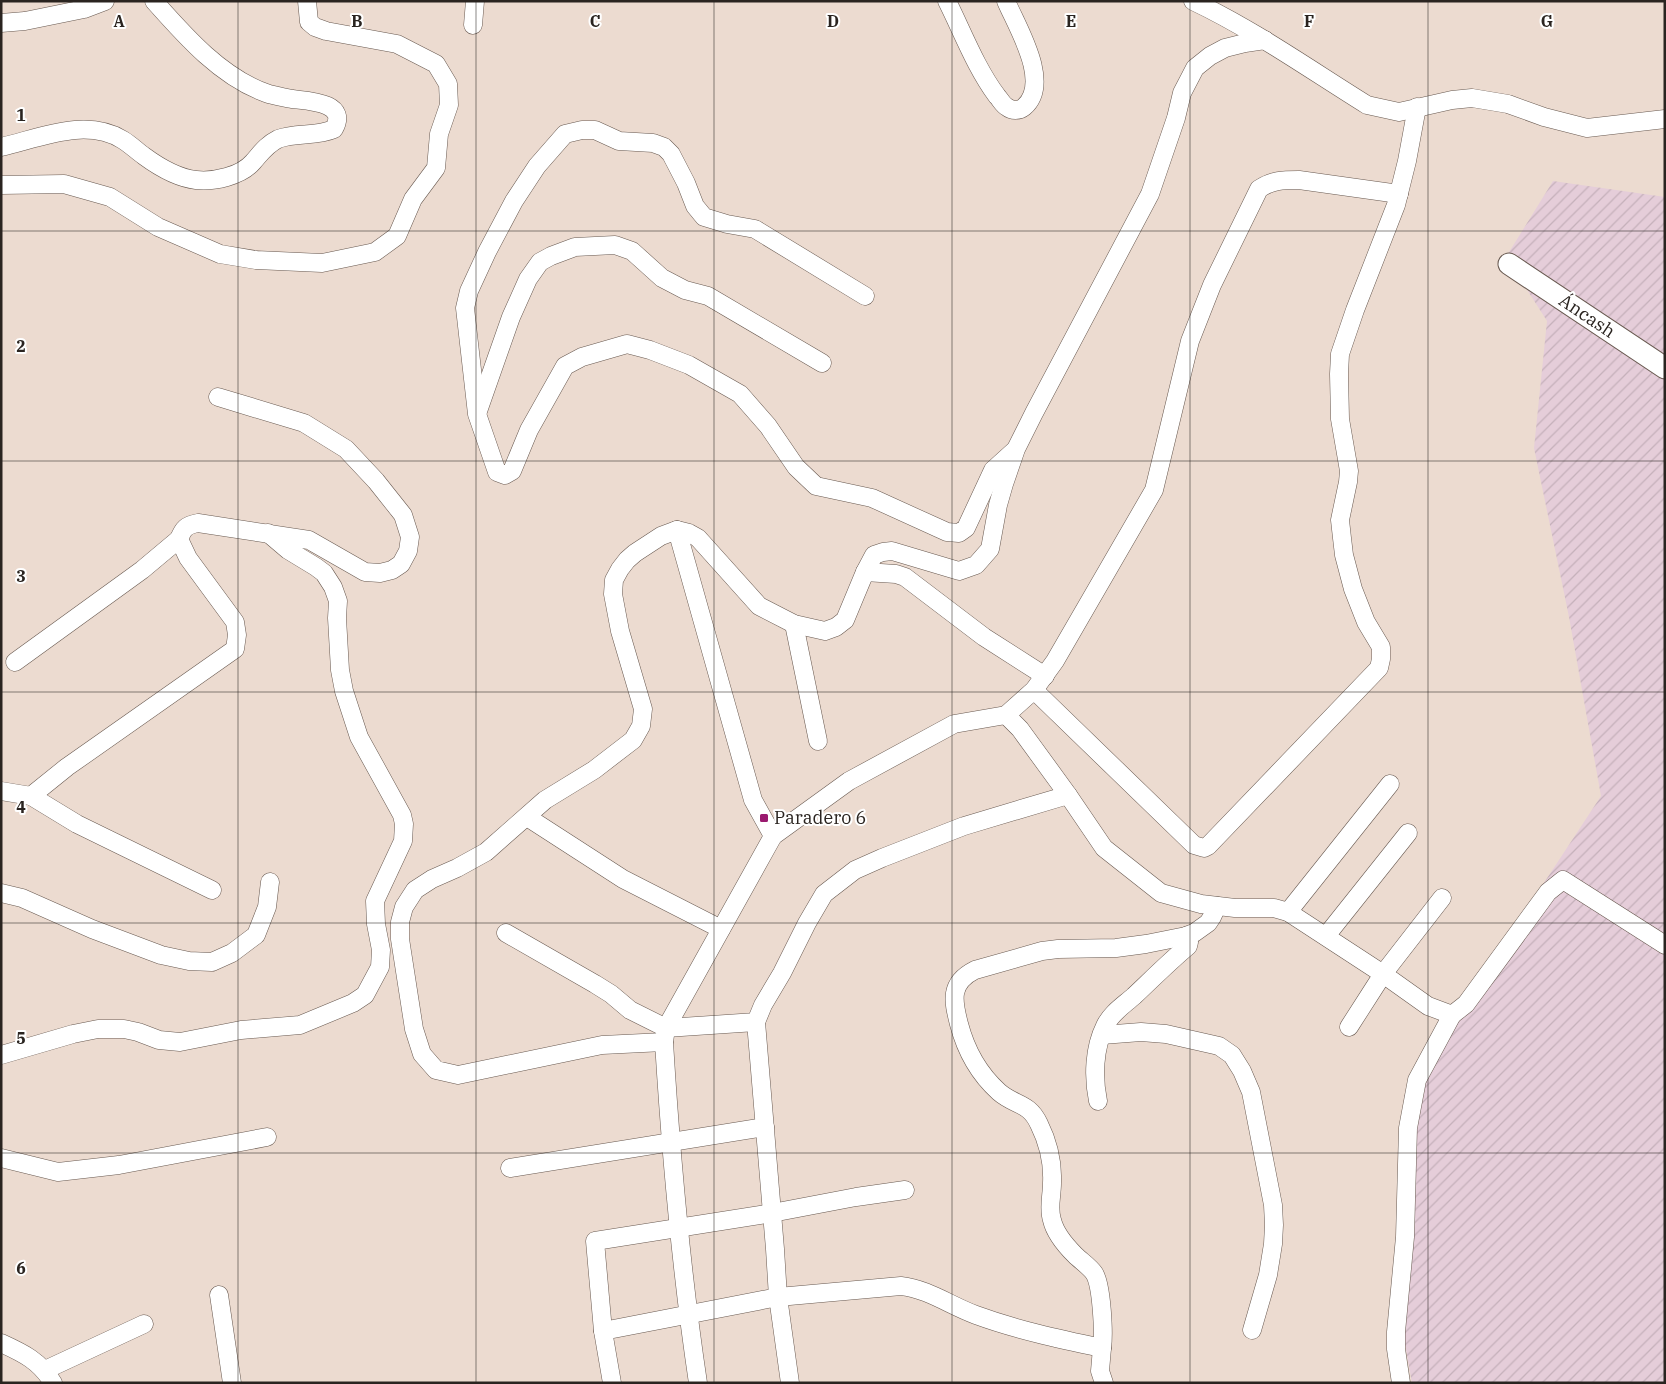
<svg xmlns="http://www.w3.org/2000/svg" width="1666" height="1384" viewBox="0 0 1666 1384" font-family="'IBM Plex Serif',serif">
<defs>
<pattern id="industrial-furrows" width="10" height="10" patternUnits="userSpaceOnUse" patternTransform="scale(1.25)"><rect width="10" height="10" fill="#e5cdd9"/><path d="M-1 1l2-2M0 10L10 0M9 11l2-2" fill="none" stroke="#c5b0ba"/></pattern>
</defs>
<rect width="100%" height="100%" fill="#ecdbd0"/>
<path fill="url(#industrial-furrows)" d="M1553,181L1665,197V1383H1412L1405,1344L1404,1096L1601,796L1569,617L1534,448L1547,321L1506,257Z"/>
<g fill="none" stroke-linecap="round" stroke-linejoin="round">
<g stroke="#685950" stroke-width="19">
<g id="minor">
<path d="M947,1C963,33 976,68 997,96C1000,99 1003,105 1007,107C1012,111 1019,111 1024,107C1052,83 1017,27 1006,1"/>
<path d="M1193,1C1254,30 1309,69 1367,105L1399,112L1452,100L1472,98L1508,104L1544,117L1587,128L1665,119"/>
<path d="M1,23L25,21L84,9L105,1"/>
<path d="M473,25L475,1"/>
<path d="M1,147C40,138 86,117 123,140C131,145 137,151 144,156C159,167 178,178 196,180C214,182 241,176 253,162C261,153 266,145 278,139C296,132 316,137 334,129C349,102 308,101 292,99C283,97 274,96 266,93C221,77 185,36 154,1"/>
<path d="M1,185L64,184L110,197L158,227L220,254L256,260L322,263L375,252L397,236L413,199L436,168L439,134L449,105L448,84L436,64L397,44L326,31L315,27L309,22L307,1"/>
<path d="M865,296L755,229L727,224L704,217L695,206L686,183L671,154L664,147L653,143L619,141L595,130H582L565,134L537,166L514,201L487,252L469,291L465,308L477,414L497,472L505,475L512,471L529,430L565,366L582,357L627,344L650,350L689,365L740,394L768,426L796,467L816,486L872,498L947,532L959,533L966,528L993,470L1014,451"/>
<path d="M478,411L511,317L528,279L540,262L551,256L575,247L615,245L632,251L662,278L685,290L708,296L822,363"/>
<path d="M677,530L753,800L773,836"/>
<path d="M865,572L896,574L905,577L984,637L1045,676"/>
<path d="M794,624L818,741"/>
<path d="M15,662L142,570L179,539"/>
<path d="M1034,690L1194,845L1204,848L1208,846L1379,668L1381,659V647L1366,622L1353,589L1344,555L1342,538L1340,520L1348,482L1349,471L1340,419L1339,374L1340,354L1355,310L1396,205L1407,161L1417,107"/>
<path d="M1006,715L1020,729L1068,795L1104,848L1161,893L1201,904L1235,908H1274L1288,912L1383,974L1428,1006L1452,1015L1466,1004L1548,892L1563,880L1665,945"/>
<path d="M1,791L31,796L77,824L212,890"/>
<path d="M31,796L67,767L235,649L237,635L235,622L188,558L179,539C183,529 186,525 198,523L309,540L365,572L380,573L392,570L401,564L408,551L410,537L403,515L376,481L346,449L304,423L218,397"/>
<path d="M527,817L623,879L721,929"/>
<path d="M1,893L22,898L92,929L161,955L189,961L212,962L232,953L256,935L267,907L270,882"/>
<path d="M1288,912L1390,784"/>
<path d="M506,933L595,984L611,994L630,1010L666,1028L756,1022L763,1005L782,973L807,923L824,894L855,870L882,858L964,826L1068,795"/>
<path d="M1326,936L1408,833"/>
<path d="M756,1022L775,1249L778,1297L790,1383"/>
<path d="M1349,1027L1383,974L1442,898"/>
<path d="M1102,1035L1141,1032L1166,1034L1219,1046L1232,1055L1242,1071L1251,1092L1273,1205L1274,1225L1273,1244L1268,1275L1252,1330"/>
<path d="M664,1042L602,1045L458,1075L436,1070L422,1054L414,1029L400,939V922L404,907L415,890L432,879L457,868L486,852L545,800L594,770L633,740L641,726L643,709L620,631L613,594L614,580L620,569L627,560L635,553L661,536L677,530L689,533L698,538L759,606L794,624L825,631L836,627L845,620L865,572L874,555L883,552L892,551L959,571L976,565L990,549L998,505L1004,484L1016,449L1034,413L1150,194L1176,118L1182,93L1195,68L1210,56L1225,48L1245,43L1265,40"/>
<path d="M1,1055L73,1034L98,1029H124L138,1032L159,1040L180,1042L241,1030L300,1025L353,1003L365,995L380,967L381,950L376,924L375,901L403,841L404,824L402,815L359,737L344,691L340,670L337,618L338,601L333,587L324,573L316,567L288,550L268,533"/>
<path d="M1098,1101C1093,1077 1094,1048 1105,1026C1111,1013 1124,1005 1134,996C1152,979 1169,962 1188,946L1189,942L1186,936"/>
<path d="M1,1158L58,1172L119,1165L267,1137"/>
<path d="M510,1168L765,1127"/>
<path d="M219,1295L232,1383"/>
<path d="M603,1331L778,1297L901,1286C928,1289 951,1306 976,1315C1017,1330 1059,1339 1102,1348C1104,1334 1102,1285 1094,1273C1089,1266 1081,1261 1075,1255C1066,1246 1055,1233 1052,1220C1048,1208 1052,1196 1052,1183C1053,1162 1048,1142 1039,1124C1029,1102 1015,1106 999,1092C978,1073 966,1051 959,1024C953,1001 949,983 975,970L1042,951L1058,949L1116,948L1146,944L1186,936L1194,933L1208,923L1212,917L1217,906"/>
<path d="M1,1343C23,1353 40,1361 53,1383"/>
<path d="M1102,1348L1100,1371L1104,1383"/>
<path d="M45,1370L144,1324"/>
<path d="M612,1383L603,1331L595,1241L772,1213L856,1197L905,1190"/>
<path d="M698,1383C681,1270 671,1156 664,1042L666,1028L773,836L849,781L954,724L1006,715L1034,690L1055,661L1154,490L1190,341L1212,285L1259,189C1272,180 1283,180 1299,180L1399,194"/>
<path d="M1401,1383L1396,1349V1332L1405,1237L1408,1128L1417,1080L1452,1015"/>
</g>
</g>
<g stroke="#685950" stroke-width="23">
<path id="tertiary" d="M1509,264L1665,368"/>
</g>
<use href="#minor" stroke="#fff" stroke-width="18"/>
<use href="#tertiary" stroke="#fff" stroke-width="21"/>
</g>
<path fill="none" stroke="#2a2420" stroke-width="1" stroke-opacity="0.55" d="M238,1V1383M476,1V1383M714,1V1383M952,1V1383M1190,1V1383M1428,1V1383M1,231H1665M1,461H1665M1,692H1665M1,923H1665M1,1153H1665"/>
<rect fill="#9a1a6f" stroke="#fff" stroke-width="2" x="759" y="813" width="10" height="10" rx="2.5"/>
<g text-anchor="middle" stroke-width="4" stroke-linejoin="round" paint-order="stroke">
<g font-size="18" fill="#2a2420" stroke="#fff">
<text transform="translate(1587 316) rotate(34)" y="6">Áncash</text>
</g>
<g font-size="18" fill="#2a2420" stroke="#fff" text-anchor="start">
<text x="774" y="824">Paradero 6</text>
</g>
</g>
<g font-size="16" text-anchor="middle" font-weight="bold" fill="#2a2420" stroke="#fff" stroke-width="4" stroke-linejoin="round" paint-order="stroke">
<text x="119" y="27">A</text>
<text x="357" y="27">B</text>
<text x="595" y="27">C</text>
<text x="833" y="27">D</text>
<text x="1071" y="27">E</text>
<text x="1309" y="27">F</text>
<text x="1547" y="27">G</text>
<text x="21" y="121">1</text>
<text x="21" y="352">2</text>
<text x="21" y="582">3</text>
<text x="21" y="813">4</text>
<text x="21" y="1044">5</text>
<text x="21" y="1274">6</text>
</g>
<rect width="1666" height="1384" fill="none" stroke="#2a2420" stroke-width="5"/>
</svg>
